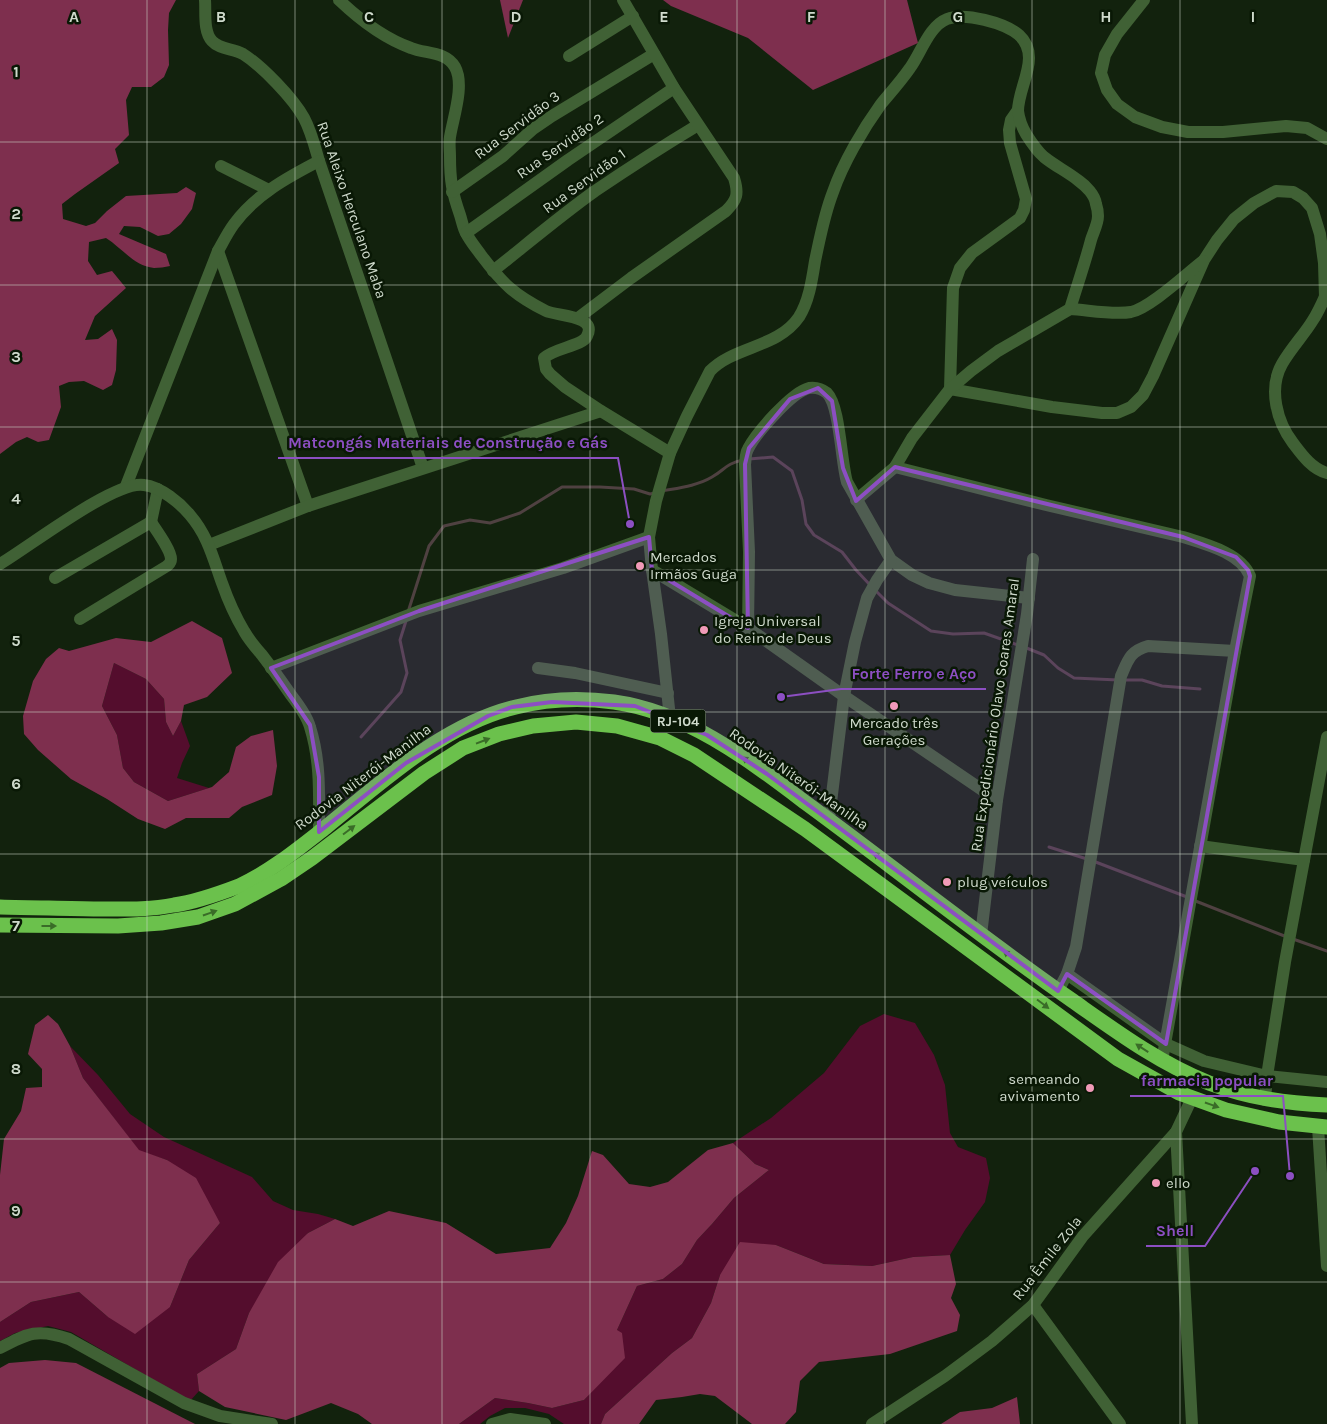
<svg xmlns="http://www.w3.org/2000/svg" width="1327" height="1424" viewBox="0 0 1327 1424" font-family="Karla,sans-serif">
<rect width="100%" height="100%" fill="#12220d"/>
<g fill="#540d2d">
<path d="M114,663L146,679L164,699L166,722L173,736L181,721L190,746L182,763L177,778L209,788L168,801L134,782L123,768L117,735L102,706Z"/>
<path d="M884,1014L915,1023L934,1055L945,1085L950,1133L958,1147L986,1158L990,1178L985,1202L965,1230L950,1255L913,1257L872,1266L824,1264L776,1245L720,1275L711,1303L692,1338L672,1353L605,1414L601,1424H564L549,1414L525,1408H505L490,1416L480,1424H459L495,1398L528,1403L552,1408L584,1400L603,1379L617,1330L637,1286L663,1279L682,1264L697,1240L712,1224L734,1198L769,1170L755,1164L733,1143L771,1118L824,1073L860,1026Z"/>
<path d="M70,1046L98,1075L130,1114L164,1137L252,1177L273,1201L293,1210L318,1214L335,1219L308,1233L249,1313L236,1349L197,1374L199,1391L190,1401L71,1332L48,1326L15,1333L0,1341V1322L31,1302L79,1292L108,1317L170,1307L189,1260L220,1223L167,1160L139,1151L83,1078Z"/>
</g>
<g fill="#7e2f4e">
<path d="M0,0H176L169,13L168,30L169,65L164,77L151,87H132L126,100L129,135L115,149L119,163L75,194L62,204L63,219L86,226L95,223L107,211L126,196L177,193L186,187L196,193L192,209L181,224L169,234L158,236L140,227L124,226L119,234L166,254L170,266C165,267 159,268 154,268C134,266 122,248 106,238L89,242L88,261L97,275L112,271L126,288L95,316L85,340L98,339L112,329L117,340L116,370L112,385L103,390L84,381L69,382L59,386L61,407L49,440L38,442L27,437L16,442L0,454Z"/>
<path d="M500,0H523L508,38Z"/>
<path d="M663,0H907L918,43L813,90L748,38L671,6Z"/>
<path d="M192,621L222,638L232,673L207,697L184,705L181,721L173,736L166,722L164,699L146,679L114,663L102,706L117,735L123,768L134,782L168,801L212,787L229,772L236,747L251,736L273,730L277,766L272,795L242,807L229,818H186L165,829L138,819L107,799L71,779L38,750L24,734L23,716L33,681L46,659L59,648L69,651L116,638L151,642Z"/>
<path d="M48,1015L58,1024L70,1046L83,1078L139,1150L167,1160L196,1178L220,1223L189,1260L170,1307L135,1334L108,1317L79,1292L31,1302L0,1322V1175L4,1139L21,1111L26,1088L42,1087V1069L28,1054L35,1025Z"/>
<path d="M733,1143L755,1164L769,1170L734,1198L712,1224L697,1240L682,1264L663,1279L637,1286L617,1330L622,1333L625,1358L584,1400L552,1408L528,1403L495,1398L459,1424H372L358,1414L331,1403L286,1420L225,1407L199,1391L197,1374L236,1349L249,1313L278,1262L308,1233L335,1219L353,1226L389,1211L446,1223L496,1254L550,1248L566,1223L578,1196L592,1151L603,1155L629,1184L650,1187L668,1182L708,1150Z"/>
<path d="M740,1242L776,1245L824,1264L872,1266L913,1257L950,1255L956,1284L951,1298L960,1315L957,1331L890,1354L819,1362L800,1381L796,1412L785,1424H752L715,1396L700,1394L682,1397L656,1400L639,1424H601L605,1414L672,1353L692,1338L711,1303L720,1275Z"/>
<path d="M45,1360L76,1363L195,1424H0V1368L9,1363Z"/>
<path d="M1017,1397L1020,1424H941L960,1412L992,1408Z"/>
</g>
<g fill="none" stroke-linecap="round" stroke-linejoin="round">
<g stroke="#4f4141" stroke-width="3">
<path d="M749,459L773,457L792,471L802,500L806,524L814,535L842,552L856,570L871,586"/>
<path d="M662,491C678,488 697,486 712,477C726,469 725,464 743,460"/>
<path d="M875,590L888,603L931,631L953,634L984,633L1018,645"/>
<path d="M408,612L429,546L444,526L470,520L490,523L520,513L562,487H600L634,489L650,494L655,493"/>
<path d="M1024,647L1044,655L1058,668L1074,678L1118,680"/>
<path d="M1125,680H1142L1162,686L1200,689"/>
<path d="M361,737L401,692L407,673L400,640L406,621"/>
<path d="M1049,847L1087,859"/>
<path d="M1093,861L1187,897"/>
<path d="M1193,900L1287,937"/>
<path d="M1293,939L1327,951"/>
</g>
<g stroke="#406135" stroke-width="12">
<path d="M205,0C206,12 203,31 212,41C220,50 233,48 243,54C262,66 293,98 304,118C311,131 315,147 319,161L423,468"/>
<path d="M339,0C360,20 383,38 411,48C425,54 446,51 455,67C465,85 453,118 450,137C449,143 450,150 450,156C450,181 452,192 460,215C462,221 463,228 466,233C470,241 476,248 481,255C502,283 514,295 546,311C556,316 598,315 587,336C583,346 554,348 544,358L546,369L550,374L565,387L601,411L670,453"/>
<path d="M1144,0L1117,34L1105,55L1101,73L1107,90L1117,104L1135,117L1162,127L1188,132H1223L1286,126L1307,128L1327,139"/>
<path d="M569,56L633,16"/>
<path d="M1018,110L1011,120L1009,130L1010,143L1026,199L1024,210L1020,218L972,253L960,268L953,288L950,389L1052,407L1102,413H1117L1131,407L1143,395L1153,376L1204,260L1217,240L1234,219L1254,203L1276,191L1293,192L1303,198L1312,208L1320,234L1324,263L1325,297"/>
<path d="M221,166L269,190"/>
<path d="M452,192L503,156L533,129L552,116L654,54"/>
<path d="M466,233L568,160L674,88"/>
<path d="M218,251L308,506"/>
<path d="M493,271C527,244 560,216 595,191C629,168 663,146 698,125"/>
<path d="M1327,292C1323,301 1319,311 1313,320C1304,335 1291,348 1282,364C1268,389 1277,422 1293,443C1302,455 1312,469 1327,473"/>
<path d="M1070,309C1088,310 1113,315 1131,312C1150,308 1186,274 1203,261"/>
<path d="M578,318L631,278L726,211C737,200 739,194 734,178L674,88L623,0"/>
<path d="M895,467L1046,505L1183,537C1205,544 1241,553 1250,576L1235,651L1162,1061"/>
<path d="M126,486L218,251C223,242 228,232 234,224C255,195 288,177 319,161"/>
<path d="M151,522L158,489"/>
<path d="M209,545L308,506L601,411"/>
<path d="M0,564C29,547 115,480 144,485C161,487 180,503 190,515C208,536 213,558 222,583C228,600 235,616 244,631C249,640 256,648 262,655C272,668 282,682 291,695C298,704 307,716 310,727C321,762 319,797 319,832"/>
<path d="M652,570L748,628L844,696L997,800"/>
<path d="M55,578L151,522C156,530 171,550 171,559C171,563 170,563 167,566L80,619"/>
<path d="M748,628L749,552L745,464C746,459 745,454 748,449C756,433 792,392 809,388C816,387 822,389 827,393C840,406 841,462 847,482L891,560L912,575L929,583L955,590L1029,598"/>
<path d="M271,668L419,611L563,568L649,537"/>
<path d="M538,668L575,673L668,693"/>
<path d="M670,718L661,634L652,570L649,537L656,501L670,453L687,416L710,371C734,346 778,348 799,317C809,301 812,280 815,261C820,238 824,215 833,192C843,163 863,129 881,104C891,92 901,81 910,68C921,53 929,26 947,19C965,12 1005,23 1019,35C1042,56 1018,86 1018,111C1019,119 1022,127 1026,134C1031,142 1037,151 1044,157C1055,166 1068,172 1079,181C1086,186 1095,195 1096,204C1097,207 1098,212 1098,216C1098,224 1093,233 1091,240C1085,263 1077,286 1070,309L998,351L971,371L950,389L912,438L895,467L856,500"/>
<path d="M829,819L844,696L855,642L867,598L877,580L891,560"/>
<path d="M1200,846L1304,860"/>
<path d="M981,935L997,800L1027,614L1033,559"/>
<path d="M1067,974L1166,1044L1204,1061L1267,1076L1327,1082"/>
<path d="M1058,991L1067,974L1076,947L1121,676C1128,660 1130,651 1148,646L1235,651"/>
<path d="M1265,1100L1267,1076L1285,962L1327,737"/>
<path d="M1318,1127L1327,1266"/>
<path d="M1176,1132L1192,1424"/>
<path d="M1033,1305L1120,1424"/>
<path d="M0,1348C28,1333 38,1328 69,1339L184,1403L220,1416L272,1424"/>
<path d="M492,1424L510,1419L545,1424"/>
<path d="M872,1424L945,1376L992,1341L1033,1305L1083,1236L1176,1132L1192,1098"/>
</g>
<g stroke="#6bc14c" stroke-width="15">
<path d="M0,907C33,908 65,908 98,909C124,909 149,910 174,905C196,902 218,894 239,886C270,872 299,848 326,827C383,781 444,724 516,707C547,699 583,698 614,702C687,712 749,760 806,803C896,869 982,938 1073,1001C1117,1032 1159,1063 1209,1083C1249,1098 1285,1103 1327,1105"/>
<path d="M0,925L118,926L161,923L198,917L235,904L281,879L312,858L424,773L463,748L499,734L533,726L576,722L617,726L660,738L694,755L805,829L1118,1059L1179,1093L1226,1110L1279,1122L1327,1127"/>
</g>
</g>
<defs><path id="oneway-solid" d="M-6-.8H1V-3.2L6.5 0L1 3.2V.8H-6Z" transform="scale(1.25)"/></defs>
<g fill="#3a6c28">
<use href="#oneway-solid" transform="translate(483 741) rotate(-21)"/>
<use href="#oneway-solid" transform="translate(748 761) rotate(-147)"/>
<use href="#oneway-solid" transform="translate(349 830) rotate(-37)"/>
<use href="#oneway-solid" transform="translate(879 857) rotate(-143)"/>
<use href="#oneway-solid" transform="translate(210 913) rotate(-19)"/>
<use href="#oneway-solid" transform="translate(49 926)"/>
<use href="#oneway-solid" transform="translate(1009 955) rotate(-144)"/>
<use href="#oneway-solid" transform="translate(1043 1004) rotate(37)"/>
<use href="#oneway-solid" transform="translate(1142 1048) rotate(-147)"/>
<use href="#oneway-solid" transform="translate(1212 1105) rotate(19)"/>
</g>
<path fill="#8c4fc2" fill-opacity="0.2" stroke="#8c4fc2" stroke-width="4" stroke-linejoin="round" d="M818,388L832,401L843,468L856,501L895,467L1183,537L1236,557L1248,570L1250,576L1166,1044L1067,974L1058,991L767,774L707,735L635,706L552,702L512,707L488,716L406,763L319,832V777L310,725L271,668L419,611L649,537L652,570L748,628L745,464L749,448L790,399Z"/>
<path fill="none" stroke="#cfdacc" stroke-width="1" stroke-opacity="0.55" d="M147,0V1424M295,0V1424M442,0V1424M590,0V1424M737,0V1424M885,0V1424M1032,0V1424M1180,0V1424M0,142H1327M0,285H1327M0,427H1327M0,570H1327M0,712H1327M0,854H1327M0,997H1327M0,1139H1327M0,1282H1327"/>
<g fill="#f09ab7" stroke="#091805" stroke-width="2">
<circle cx="640" cy="566" r="5"/>
<circle cx="704" cy="630" r="5"/>
<circle cx="894" cy="706" r="5"/>
<circle cx="947" cy="882" r="5"/>
<circle cx="1090" cy="1088" r="5"/>
<circle cx="1156" cy="1183" r="5"/>
</g>
<g text-anchor="middle" stroke-width="5" stroke-linejoin="round" paint-order="stroke">
<rect fill="#091805" stroke="#94a090" stroke-width="1" x="650.5" y="709.5" width="55" height="23" rx="4"/>
<g font-size="14" font-weight="bold" fill="#cfdacc">
<text x="678" y="726">RJ-104</text>
</g>
<g font-size="15" fill="#cfdacc" stroke="#091805">
<text transform="translate(517 125) rotate(-37)" y="5">Rua Servidão 3</text>
<text transform="translate(560 146) rotate(-35)" y="5">Rua Servidão 2</text>
<text transform="translate(584 181) rotate(-36)" y="5">Rua Servidão 1</text>
<text transform="translate(352 210) rotate(71)" y="5">Rua Aleixo Herculano Maba</text>
<text transform="translate(995 715) rotate(-82)" y="5">Rua Expedicionário Olavo Soares Amaral</text>
<text transform="translate(363 777) rotate(-37)" y="5">Rodovia Niterói-Manilha</text>
<text transform="translate(799 779) rotate(35)" y="5">Rodovia Niterói-Manilha</text>
<text transform="translate(1047 1258) rotate(-52)" y="5">Rua Êmile Zola</text>
</g>
<g font-size="15" fill="#cfdacc" stroke="#091805" text-anchor="start">
<text x="650" y="562">Mercados<tspan x="650" dy="17">Irmãos Guga</tspan></text>
<text x="714" y="626">Igreja Universal<tspan x="714" dy="17">do Reino de Deus</tspan></text>
<text x="894" y="728" text-anchor="middle">Mercado três<tspan x="894" dy="17">Gerações</tspan></text>
<text x="957" y="887">plug veículos</text>
<text x="1080" y="1084" text-anchor="end">semeando<tspan x="1080" dy="17">avivamento</tspan></text>
<text x="1166" y="1188">ello</text>
</g>
</g>
<g font-size="16" text-anchor="middle" font-weight="bold" fill="#cfdacc" stroke="#091805" stroke-width="5" stroke-linejoin="round" paint-order="stroke">
<text x="74" y="22">A</text>
<text x="221" y="22">B</text>
<text x="369" y="22">C</text>
<text x="516" y="22">D</text>
<text x="664" y="22">E</text>
<text x="811" y="22">F</text>
<text x="958" y="22">G</text>
<text x="1106" y="22">H</text>
<text x="1253" y="22">I</text>
<text x="16" y="77">1</text>
<text x="16" y="219">2</text>
<text x="16" y="362">3</text>
<text x="16" y="504">4</text>
<text x="16" y="646">5</text>
<text x="16" y="789">6</text>
<text x="16" y="931">7</text>
<text x="16" y="1074">8</text>
<text x="16" y="1216">9</text>
</g>
<path fill="none" stroke="#8c4fc2" stroke-width="2" d="M630 524L618 458H278M781 697L841 689H986M1290 1176L1283 1096H1130M1255 1171L1205 1246H1146"/>
<g fill="#8c4fc2" stroke="#091805" stroke-width="2">
<circle cx="630" cy="524" r="5"/>
<circle cx="781" cy="697" r="5"/>
<circle cx="1290" cy="1176" r="5"/>
<circle cx="1255" cy="1171" r="5"/>
</g>
<g font-size="16" text-anchor="middle" font-weight="bold" fill="#8c4fc2" stroke="#091805" stroke-width="5" stroke-linejoin="round" paint-order="stroke">
<text x="448" y="448">Matcongás Materiais de Construção e Gás</text>
<text x="914" y="679">Forte Ferro e Aço</text>
<text x="1207" y="1086">farmacia popular</text>
<text x="1175" y="1236">Shell</text>
</g>
</svg>
